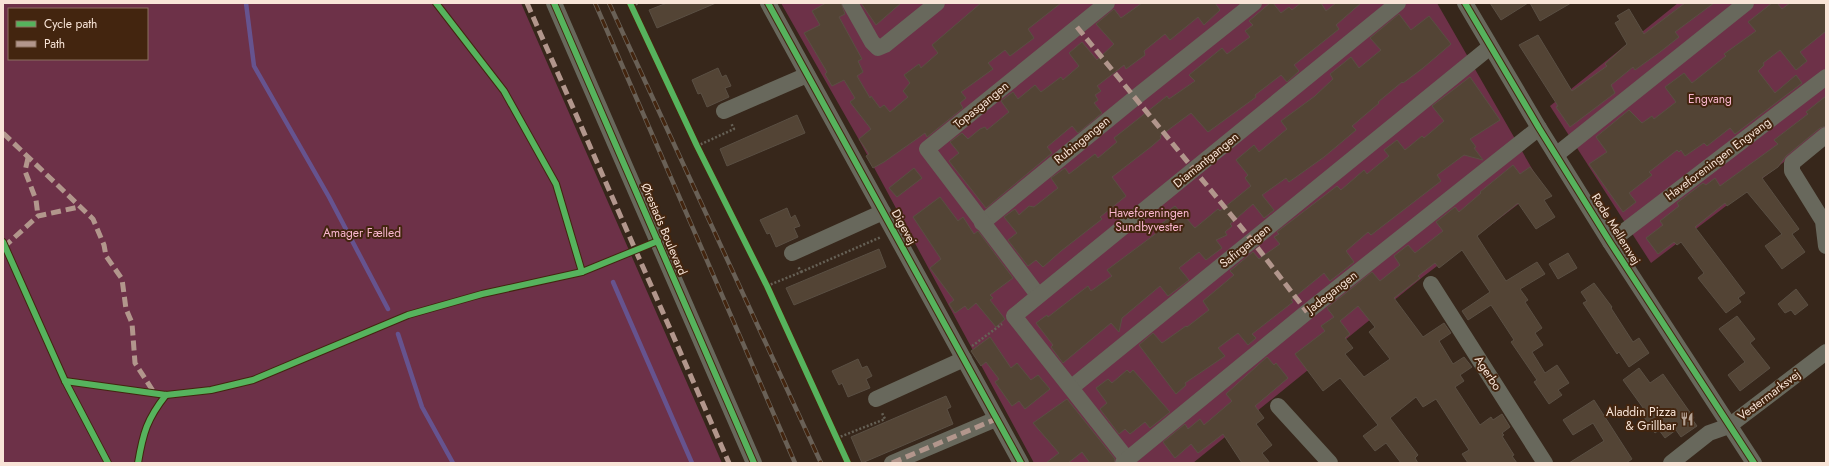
<svg xmlns="http://www.w3.org/2000/svg" width="1829" height="466" viewBox="0 0 1829 466" font-family="Jost,sans-serif">
<rect width="100%" height="100%" fill="#37271b"/>
<g fill="#6d3148" fill-rule="evenodd">
<path d="M3,3H521L722,463H3ZM9,9H147V59H9Z"/>
<path d="M781,3H1437L1542,186L1424,276L1193,463H1034L858,138Z"/>
<path d="M1678,3H1826V130L1651,263L1550,106Z"/>
</g>
<g fill="none" stroke-linecap="round" stroke-linejoin="round">
<g stroke="#66538f" stroke-width="4.5">
<path d="M246,3L254,66L329,197L388,309"/>
<path d="M613,282L692,463"/>
<path d="M398,334L422,407L453,463"/>
</g>
</g>
<g fill="#534435" stroke="#5a4f43" fill-rule="evenodd">
<path d="M667,3H716L657,28L649,10Z"/>
<path d="M826,3H841L845,14L839,17L862,59L858,61L863,72L857,76L870,98L871,96L880,108L884,105L890,112L908,97L903,91L910,83L904,75L919,64L921,68L938,53L932,45L981,3H1061L1028,29L1034,38L1010,56L1005,50L988,63L993,69L961,92L966,98L960,103L963,108L927,137L925,133L884,162L873,168L866,156L869,154L859,139L871,129L850,102L855,98L844,80L832,86L825,74L827,72L804,33L820,25L812,11Z"/>
<path d="M861,3H901L876,25Z"/>
<path d="M1142,3H1215L1220,10L1204,25L1198,17L1170,40L1165,34L1144,51L1145,55L1126,69L1124,65L1097,86L1101,91L1095,95L1098,100L1094,103L1102,113L1078,133L1072,126L1047,147L1052,153L986,208L949,161L959,153L950,142L962,133L968,139L980,129L985,127L987,130L1009,112L1001,101L1013,92L1018,99L1035,85L1041,92L1061,77L1063,80L1079,66L1069,53L1082,42L1097,60L1114,44L1096,24L1114,9L1121,18Z"/>
<path d="M1270,3H1273L1281,13L1289,7L1292,10L1301,3H1321L1326,11L1336,3H1361L1336,25L1339,29L1294,65L1299,71L1287,82L1281,75L1255,95L1256,97L1208,132L1191,113L1160,136L1161,138L1152,146L1112,177L1126,196L1100,217L1102,219L1061,251L1043,267L1036,260L1028,266L1008,240L1017,233L1004,217L1015,209L1019,215L1029,206L1034,207L1058,188L1051,178L1065,168L1069,174L1095,154L1098,158L1117,142L1114,138L1167,96L1169,99L1195,81L1189,75L1222,48L1227,54L1250,37L1245,31L1253,25L1249,21Z"/>
<path d="M1490,3H1528L1501,20Z"/>
<path d="M1530,3H1571L1540,21Z"/>
<path d="M1685,3H1714L1675,32L1679,37L1660,52L1635,70L1633,67L1611,85L1615,93L1570,127L1556,107L1558,106L1519,45L1538,35L1572,91L1607,66L1605,64L1627,44L1615,23L1620,20L1617,16L1629,9L1644,34Z"/>
<path d="M1772,3H1777L1782,9L1790,3H1826V31L1800,52L1807,61L1796,70L1780,50L1763,63L1764,65L1758,71L1775,93L1796,75L1802,83L1735,134L1730,128L1707,146L1704,143L1685,156L1681,150L1679,152L1677,150L1649,172L1652,175L1629,193L1636,202L1623,212L1589,164L1607,152L1596,137L1629,110L1642,123L1652,116L1654,119L1676,102L1665,87L1684,73L1692,83L1726,56L1724,54L1756,31L1748,22Z"/>
<path d="M1399,14L1411,30L1429,16L1451,44L1423,68L1403,83L1402,82L1378,102L1379,103L1352,126L1356,130L1324,157L1289,182L1286,178L1262,195L1274,210L1264,218L1253,204L1230,224L1232,226L1225,232L1227,235L1216,240L1222,248L1206,260L1199,252L1179,268L1189,280L1168,296L1160,286L1122,318L1119,332L1111,323L1063,363L1051,347L1053,345L1036,323L1047,315L1048,317L1088,286L1091,291L1112,276L1107,270L1158,232L1155,228L1168,219L1164,214L1175,206L1195,228L1218,209L1220,211L1251,186L1245,178L1248,175L1236,160L1254,145L1259,152L1287,129L1281,121L1315,96L1333,79L1330,74L1351,57L1359,68L1381,50L1370,38Z"/>
<path d="M718,68L722,77L726,75L731,86L725,88L729,97L707,107L701,93L698,94L692,80Z"/>
<path d="M1470,77L1500,120L1470,139L1476,147L1474,148L1483,160L1464,155L1437,175L1441,181L1371,235L1368,232L1346,251L1354,262L1330,281L1324,273L1291,300L1293,302L1252,334L1256,338L1248,345L1238,333L1218,348L1225,356L1185,383L1186,385L1176,394L1139,345L1153,333L1162,343L1186,326L1187,327L1209,310L1203,301L1234,275L1230,271L1253,252L1259,259L1280,244L1274,237L1279,234L1277,232L1337,186L1341,190L1364,170L1367,174L1389,156L1384,150L1397,140L1405,150L1422,136L1424,138L1444,121L1432,106Z"/>
<path d="M1826,96V126L1820,128L1786,156L1778,167L1762,178L1799,229L1792,234L1805,252L1782,269L1765,246L1782,234L1747,192L1727,206L1725,203L1695,227L1745,293L1738,298L1741,302L1726,313L1698,278L1704,273L1681,242L1677,245L1674,242L1658,254L1646,238L1663,225L1660,221L1679,206L1677,203L1703,183L1706,185L1715,178L1720,186L1778,144L1774,140L1808,114L1806,112Z"/>
<path d="M797,115L805,133L727,166L720,149Z"/>
<path d="M1513,165L1520,174L1530,167L1552,196L1544,200L1555,217L1536,229L1518,203L1477,236L1506,281L1537,262L1545,274L1520,289L1528,300L1525,302L1542,328L1535,333L1543,345L1532,352L1545,373L1557,365L1569,383L1558,390L1562,395L1549,404L1534,382L1537,380L1511,342L1514,340L1491,305L1468,320L1462,311L1490,292L1462,250L1439,268L1435,263L1418,276L1420,278L1394,298L1423,337L1444,323L1451,333L1439,341L1453,364L1464,357L1472,367L1460,375L1464,381L1455,387L1480,425L1491,417L1493,420L1502,414L1510,427L1502,433L1504,435L1502,436L1514,455L1512,456L1517,463H1468L1462,454L1469,450L1436,399L1423,407L1416,397L1390,418L1418,455L1415,458L1418,463H1401L1386,443L1375,451L1363,436L1378,425L1340,378L1323,391L1295,354L1325,331L1321,326L1334,317L1327,308L1372,272L1380,281L1400,265L1394,256L1408,245L1415,253L1443,231L1436,222L1455,207L1459,212L1481,193L1480,192ZM1358,306L1375,327L1369,332L1390,359L1364,377L1345,354L1353,348L1345,338L1350,334L1340,321Z"/>
<path d="M914,168L922,178L897,197L889,188Z"/>
<path d="M940,197L958,221L963,217L974,234L978,231L1013,278L990,295L993,298L990,300L1005,319L996,327L976,303L968,310L965,306L955,313L949,304L954,300L930,268L941,259L913,217Z"/>
<path d="M787,208L791,218L795,215L800,226L794,228L798,237L776,247L770,233L767,234L760,220Z"/>
<path d="M879,249L886,267L794,305L786,288Z"/>
<path d="M1568,253L1577,268L1558,279L1549,264Z"/>
<path d="M1594,283L1612,307L1611,308L1633,342L1639,338L1649,353L1629,367L1619,352L1617,354L1583,303L1587,301L1581,292Z"/>
<path d="M1796,289L1808,305L1795,315L1791,310L1785,313L1778,304Z"/>
<path d="M1737,316L1755,339L1750,343L1770,368L1740,391L1728,375L1745,362L1719,329Z"/>
<path d="M990,337L1011,368L1017,363L1031,380L1038,375L1050,389L1025,409L1019,401L1012,406L995,382L999,379L986,362L981,366L971,351Z"/>
<path d="M1267,357L1274,365L1276,363L1288,378L1255,406L1264,418L1256,424L1272,445L1262,453L1270,463H1242L1223,434L1198,453L1191,444L1175,458L1163,442L1185,424L1188,429L1200,419L1204,425L1232,401L1226,394Z"/>
<path d="M858,359L862,368L867,366L872,376L866,379L870,388L848,397L842,383L839,385L832,371Z"/>
<path d="M1639,368L1650,383L1663,374L1694,418L1692,419L1697,426L1681,437L1676,430L1665,438L1659,430L1655,433L1642,414L1646,412L1623,380Z"/>
<path d="M1127,370L1130,373L1133,370L1170,412L1150,428L1145,422L1130,434L1125,429L1119,434L1100,409L1107,403L1096,388L1108,379L1112,383Z"/>
<path d="M946,396L951,407L947,409L953,424L862,463L851,437Z"/>
<path d="M1067,399L1115,459L1114,463H1090L1082,452L1068,463H1046L1059,453L1033,423Z"/>
<path d="M1594,400L1632,459L1626,463H1569L1604,441L1593,423L1573,435L1563,420Z"/>
</g>
<g fill="none" stroke-linecap="round" stroke-linejoin="round">
<g stroke="#666156" stroke-width="2.5" stroke-dasharray="2 2" stroke-linecap="butt">
<path d="M632,6L639,3"/>
<path d="M697,146L734,129L731,123"/>
<path d="M801,272L881,237"/>
<path d="M767,286L801,272L798,266"/>
<path d="M972,346L1002,324"/>
<path d="M837,438L885,419L882,413"/>
</g>
<g stroke="#68685c" stroke-width="16">
<path d="M554,3L754,463"/>
<path d="M768,3L1021,463"/>
<path d="M850,3L872,42L878,48L885,45L937,3"/>
<path d="M1465,3L1539,128L1610,242L1754,463"/>
<path d="M724,111L807,75"/>
<path d="M1826,135L1792,163V171L1823,221L1826,246"/>
<path d="M1556,155L1746,3"/>
<path d="M982,223L1136,97L1254,3"/>
<path d="M1610,242L1826,77"/>
<path d="M792,253L883,212"/>
<path d="M1431,284L1545,463"/>
<path d="M1038,295L927,149L1107,3"/>
<path d="M1072,387L1490,47"/>
<path d="M876,399L964,359"/>
<path d="M1278,406L1330,463"/>
<path d="M1127,459L1014,316L1398,3"/>
<path d="M892,463L996,419"/>
<path d="M1123,463L1307,312L1539,128"/>
<path d="M1671,463L1709,433L1729,426L1826,352"/>
</g>
<g stroke="#696056" stroke-width="4.5">
<g id="rail">
<path d="M595,3L795,463"/>
<path d="M609,3L821,463"/>
</g>
</g>
<use href="#rail" stroke="#43250f" stroke-width="3" stroke-dasharray="9" stroke-linecap="butt"/>
<g stroke="#b2968c" stroke-width="5" stroke-dasharray="10 5" stroke-linecap="butt">
<path d="M527,3L729,463"/>
<path d="M1077,27L1250,238L1307,312"/>
<path d="M3,133L93,219L104,245L106,256L122,279L126,309L132,323L135,363L155,394"/>
<path d="M28,158L25,171L36,200L38,216"/>
<path d="M3,246H5L38,216L79,207"/>
<path d="M892,463L996,419"/>
</g>
<g stroke="#43250f" stroke-width="8">
<g id="cycleway">
<path d="M436,3L504,91L556,184L582,272"/>
<path d="M554,3L754,463"/>
<path d="M630,3L697,146L767,286L848,463"/>
<path d="M768,3L1021,463"/>
<path d="M1465,3L1539,128L1610,242L1754,463"/>
<path d="M3,242L65,381L108,463"/>
<path d="M65,381L166,395L211,390L253,380L408,315L482,294L582,272L658,241"/>
<path d="M138,463C143,433 147,419 166,395"/>
</g>
</g>
<use href="#cycleway" stroke="#56b35d" stroke-width="6"/>
</g>
<defs>
<g id="restaurant-bare" transform="scale(1.08)"><path d="M-5-6h1v4h1v-4h1v4h1v-4h1v5L-1.5 .5V6h-2V.5L-5-1ZM5-6V6H3V1.5H1.5Q1.5-4 5-6Z" fill="#b4a295" stroke="#43250f" stroke-width="2.5" paint-order="stroke"/></g>
</defs>
<g fill-rule="evenodd">
<use href="#restaurant-bare" x="1687" y="419"/>
</g>
<g text-anchor="middle" stroke-width="4" stroke-linejoin="round" paint-order="stroke">
<g font-size="12" fill="#f8b5cd" stroke="#43250f">
<text x="1710" y="103">Engvang</text>
<text x="1149" y="217">Haveforeningen<tspan x="1149" dy="14">Sundbyvester</tspan></text>
<text x="362" y="237">Amager Fælled</text>
</g>
<g font-size="12" fill="#f8e4d7" stroke="#43250f">
<text transform="translate(981 105) rotate(-39)" y="4">Topasgangen</text>
<text transform="translate(1082 140) rotate(-39)" y="4">Rubingangen</text>
<text transform="translate(1718 159) rotate(-37)" y="4">Haveforeningen Engvang</text>
<text transform="translate(1206 160) rotate(-39)" y="4">Diamantgangen</text>
<text transform="translate(904 227) rotate(61)" y="4">Digevej</text>
<text transform="translate(664 229) rotate(67)" y="4">Ørestads Boulevard</text>
<text transform="translate(1616 229) rotate(58)" y="4">Røde Mellemvej</text>
<text transform="translate(1245 246) rotate(-39)" y="4">Safirgangen</text>
<text transform="translate(1332 292) rotate(-38)" y="4">Jadegangen</text>
<text transform="translate(1488 373) rotate(57)" y="4">Agerbo</text>
<text transform="translate(1769 395) rotate(-37)" y="4">Vestermarksvej</text>
</g>
<g font-size="12" fill="#f8e4d7" stroke="#43250f" text-anchor="end">
<text x="1676" y="416">Aladdin Pizza<tspan x="1676" dy="14">&amp; Grillbar</tspan></text>
</g>
</g>
<rect width="1829" height="466" fill="none" stroke="#f8e4d7" stroke-width="8"/>
<rect x="8" y="8" width="140" height="52" fill="#43250f" stroke="#8b715f"/>
<rect x="16" y="21" width="20" height="6" fill="#56b35d" stroke="#8b715f"/>
<text x="44" y="28" font-size="12" fill="#f8e4d7">Cycle path</text>
<rect x="16" y="41" width="20" height="6" fill="#b2968c" stroke="#8b715f"/>
<text x="44" y="48" font-size="12" fill="#f8e4d7">Path</text>
</svg>
